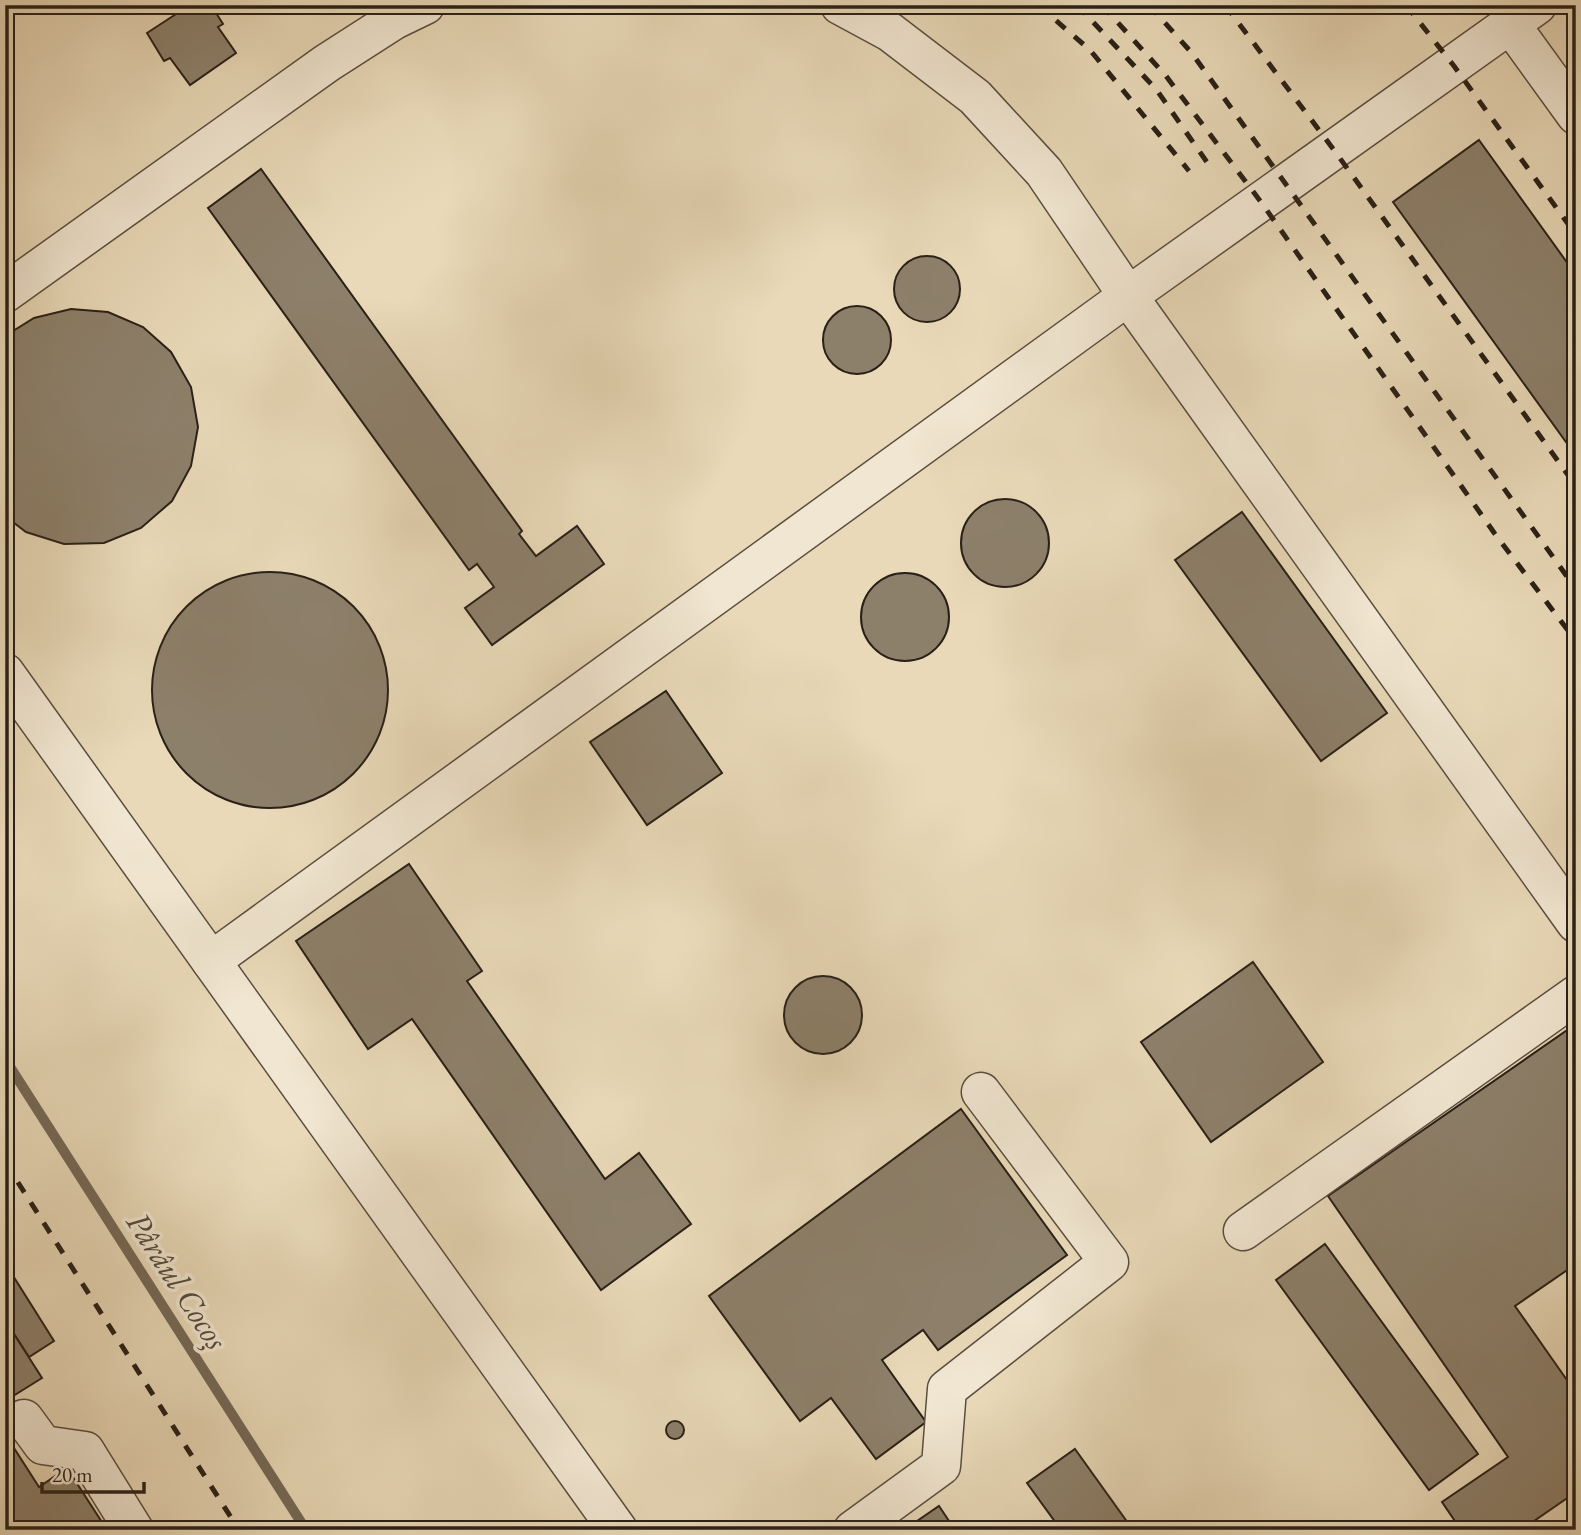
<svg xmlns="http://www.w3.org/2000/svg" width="1581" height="1535" viewBox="0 0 1581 1535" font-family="'EB Garamond',serif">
<rect width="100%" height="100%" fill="#e9d9b8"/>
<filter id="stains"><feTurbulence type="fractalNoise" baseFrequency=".00286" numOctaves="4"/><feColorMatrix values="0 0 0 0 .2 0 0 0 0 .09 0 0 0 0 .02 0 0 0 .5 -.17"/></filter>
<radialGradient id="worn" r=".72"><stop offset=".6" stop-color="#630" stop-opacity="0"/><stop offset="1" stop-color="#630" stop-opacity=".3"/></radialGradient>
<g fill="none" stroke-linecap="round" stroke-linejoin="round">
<path stroke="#756957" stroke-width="10" d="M5,1059L306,1530"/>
</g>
<g fill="#8d806b" stroke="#292017" stroke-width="2">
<path d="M190,5H211L223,24L218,27L236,53L190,85L170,58L164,61L147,33Z"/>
<path d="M1479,140L1576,275V456L1393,202Z"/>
<path d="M261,169L522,531L519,534L536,556L577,526L604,564L492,645L465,608L494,587L477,564L469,570L208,208Z"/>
<circle cx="927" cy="289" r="33"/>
<circle cx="857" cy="340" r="34"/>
<path d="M71,309L108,312L143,327L171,352L191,387L198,427L191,466L172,501L141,528L104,543L64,544L26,532L5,516V336L34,318Z"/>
<circle cx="1005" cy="543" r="44"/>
<path d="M1242,512L1387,713L1321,761L1175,560Z"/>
<circle cx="270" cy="690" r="118"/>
<circle cx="905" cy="617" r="44"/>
<path d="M666,691L722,773L647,825L590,742Z"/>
<path d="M409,864L482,971L467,981L605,1179L639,1153L691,1224L601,1290L412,1019L368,1049L296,941Z"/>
<path d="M1253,962L1323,1062L1211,1142L1141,1042Z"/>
<circle cx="823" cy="1015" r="39"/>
<path d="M1576,1024V1264L1515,1306L1576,1393V1492L1521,1530H1461L1442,1502L1508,1457L1328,1196Z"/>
<path d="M961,1109L1067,1255L938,1350L923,1330L882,1360L926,1422L876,1459L831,1398L800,1421L709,1296Z"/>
<path d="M1325,1244L1478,1454L1429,1490L1276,1280Z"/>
<path d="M5,1263L54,1341L29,1357L5,1320Z"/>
<path d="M5,1320L42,1378L5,1401Z"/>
<circle cx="675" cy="1430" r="9"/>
<path d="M5,1434L39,1487L67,1468L107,1530H5Z"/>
<path d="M1075,1449L1133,1530H1061L1027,1483Z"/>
<path d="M939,1506L955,1530H904Z"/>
</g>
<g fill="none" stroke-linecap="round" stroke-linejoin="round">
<g stroke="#594e3f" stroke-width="41">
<g id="minor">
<path d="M840,5L890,32L975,97L1044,172L1128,296L1576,923"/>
<path d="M1511,25L1576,115"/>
<path d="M5,293L327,63L394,20L425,5"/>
<path d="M5,673L618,1530"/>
<path d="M211,961L1128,296L1537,5"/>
<path d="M1243,1231L1576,995"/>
<path d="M24,1419L43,1445L85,1451L134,1530"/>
<path d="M853,1530L941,1466L947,1389L1109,1262L981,1092"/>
</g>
</g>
<use href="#minor" stroke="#f1e6d1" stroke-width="38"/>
<g stroke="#292017" stroke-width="5" stroke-dasharray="12 12" stroke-linecap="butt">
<path d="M1038,5L1090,50L1189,171"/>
<path d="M1077,5L1156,89L1211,168"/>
<path d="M1102,5L1166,76L1261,202L1495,534L1576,641"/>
<path d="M1149,5L1191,52L1576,589"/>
<path d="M1225,5L1334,150L1576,486"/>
<path d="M1406,5L1454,66L1576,235"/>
<path d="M5,1162L239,1530"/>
</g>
</g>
<g text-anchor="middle" stroke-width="7" stroke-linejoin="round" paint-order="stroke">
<g font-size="33" font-style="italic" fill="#554b3c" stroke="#f1e6d1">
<text transform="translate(178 1280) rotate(57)" y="12">Pârâul Cocoș</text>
</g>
</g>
<rect width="1581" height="1535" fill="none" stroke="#e9d9b8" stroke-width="28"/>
<rect x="7" y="7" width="1567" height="1521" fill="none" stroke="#292017" stroke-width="3.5"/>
<rect x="14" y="14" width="1553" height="1507" fill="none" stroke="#292017" stroke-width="2"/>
<path d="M42 1482v10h102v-10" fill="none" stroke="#292017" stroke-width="3.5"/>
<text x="52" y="1482" font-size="21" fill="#292017" stroke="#f1e6d1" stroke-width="5" paint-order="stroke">20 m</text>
<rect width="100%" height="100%" filter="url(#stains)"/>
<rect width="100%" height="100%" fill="url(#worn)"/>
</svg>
